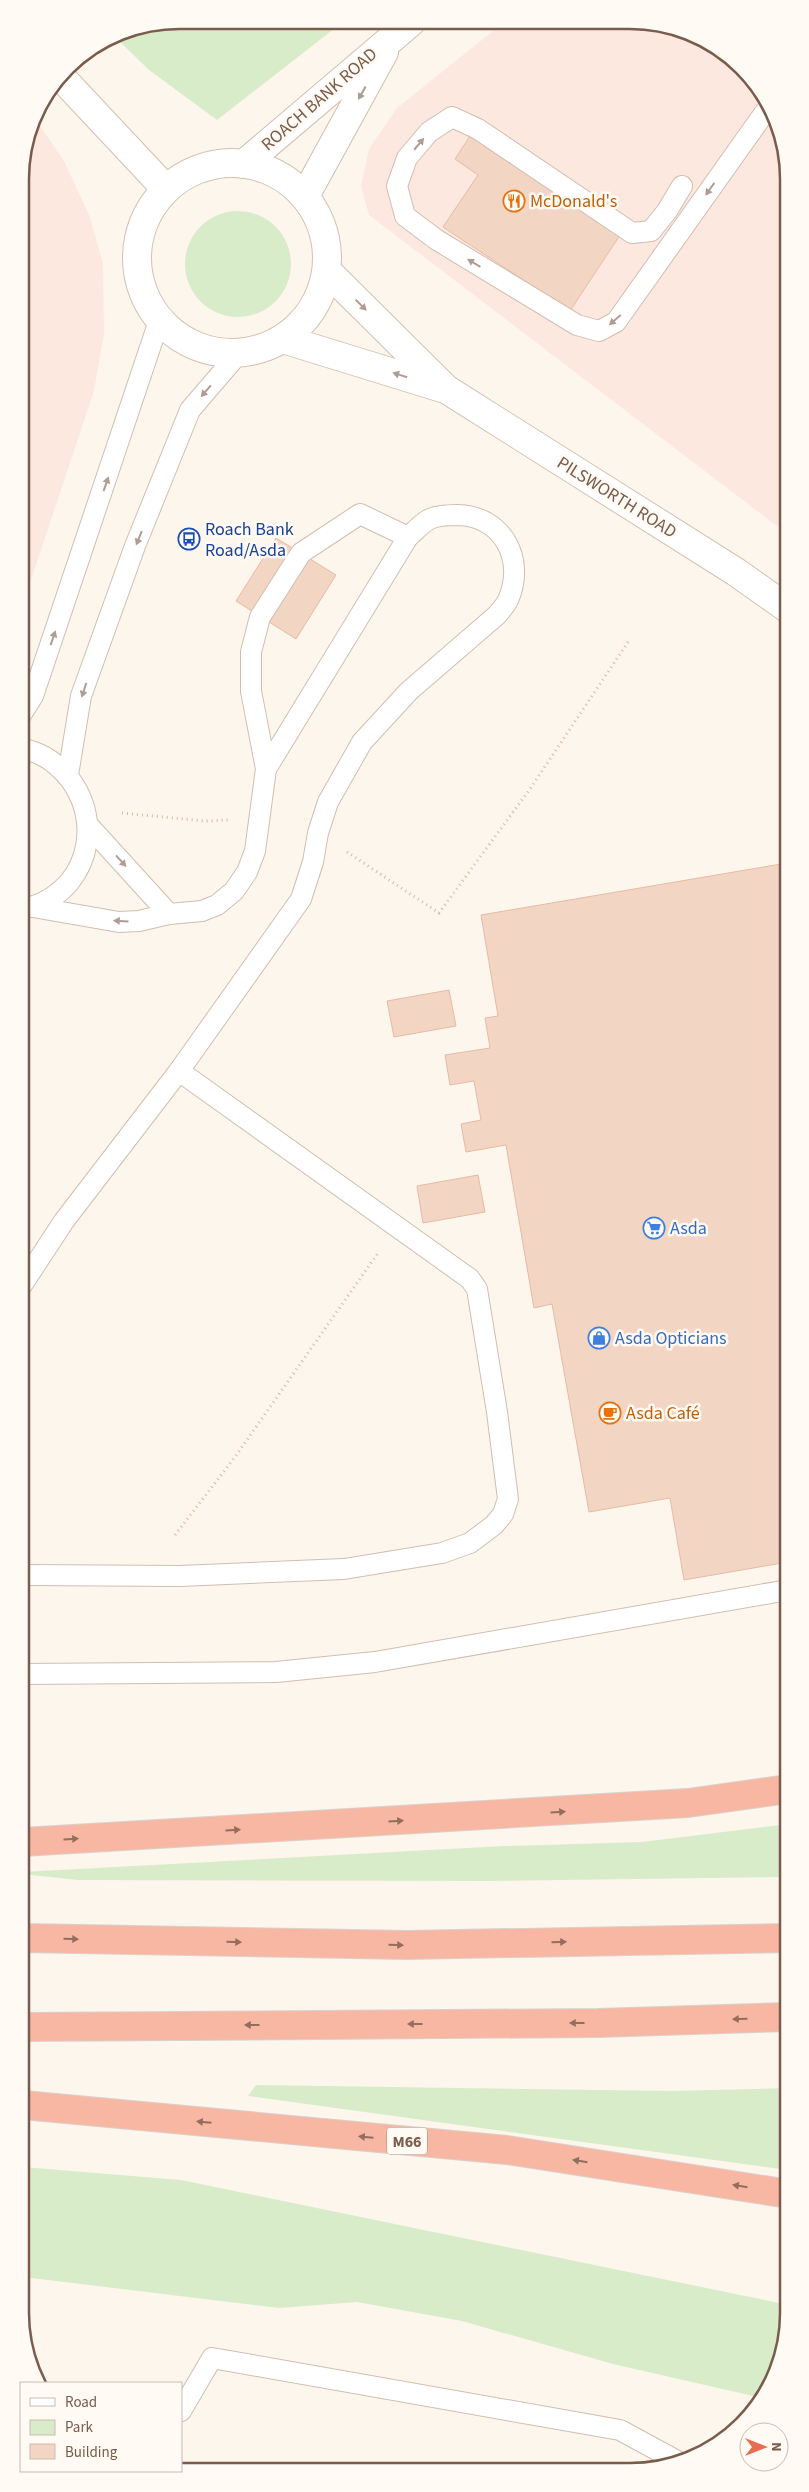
<svg xmlns="http://www.w3.org/2000/svg" width="809" height="2492" viewBox="0 0 809 2492" font-family="'Source Sans 3',sans-serif">
<rect width="100%" height="100%" fill="#fdf6ec"/>
<g fill="#fde8e0">
<path d="M504,22L661,23L709,41L743,67L772,108L786,148V533L369,215L361,186L369,149L397,108Z"/>
<path d="M34,117L64,161L89,215L103,263L104,333L94,391L21,610L20,168Z"/>
</g>
<g fill="#d8ecc9">
<path d="M179,20L344,21L217,120L149,70L113,35L118,32Z"/>
<circle cx="238" cy="264" r="53"/>
<path d="M788,1824V1877L488,1881L78,1880L22,1874V1872L504,1846L642,1842Z"/>
<path d="M256,2085L673,2091L788,2088V2170L248,2096Z"/>
<path d="M23,2167L181,2180L789,2305V2323L777,2374L762,2398L613,2364L462,2321L357,2302L279,2308L23,2277Z"/>
</g>
<g fill="#f3d5c3" stroke="#e6bba3">
<path d="M470,136L620,235L570,311L443,227L478,175L455,159Z"/>
<path d="M276,538L336,575L296,639L236,601Z"/>
<path d="M787,863L788,1562L684,1580L670,1498L589,1512L552,1304L534,1308L506,1145L466,1152L461,1124L481,1120L474,1081L450,1085L445,1055L490,1048L485,1018L498,1016L481,915Z"/>
<path d="M449,990L456,1026L394,1037L387,1001Z"/>
<path d="M478,1175L485,1212L423,1223L417,1186Z"/>
</g>
<g fill="none" stroke-linecap="round" stroke-linejoin="round">
<g stroke="#d1beb0" stroke-width="22">
<g id="lane">
<path d="M682,186L667,211L651,231L632,233L478,129L452,117L429,132L407,158L397,186L405,216L437,240L577,325L599,331L616,322L770,105"/>
<path d="M21,715L33,696L159,321"/>
<path d="M21,749C33,750 47,757 55,764C106,805 96,887 31,907"/>
<path d="M266,769L251,691V652L260,617L301,553L360,514L408,537"/>
<path d="M68,775L81,696L135,546L190,410L238,354"/>
<path d="M88,825L169,914"/>
<path d="M22,1285L64,1221L179,1071L301,899L313,862L318,833L328,802L362,742L409,691L497,615C500,611 506,605 508,600C526,560 503,516 458,515C450,515 436,515 428,520C421,524 414,532 408,537L266,769L255,851L247,872L234,891L217,905L202,911L169,914L139,921L119,922L33,907"/>
<path d="M22,1575L180,1576L344,1569L442,1553L470,1543L494,1525L503,1514L508,1499L497,1412L477,1289L470,1279L179,1071"/>
<path d="M22,1674L276,1672L375,1662L788,1590"/>
<path d="M181,2411L212,2358L620,2430L679,2462"/>
</g>
</g>
<g stroke="#d1beb0" stroke-width="30">
<g id="street">
<path d="M244,164L411,22"/>
<path d="M305,196L384,52"/>
</g>
</g>
<g stroke="#d6c0b0" stroke-width="30">
<g id="secondary">
<path d="M61,77L166,189"/>
<circle cx="232" cy="258" r="95"/>
<path d="M327,271L446,389L736,572L787,608"/>
<path d="M283,339L442,388"/>
</g>
</g>
<g stroke="#dad1cd" stroke-width="30">
<g id="highway">
<path d="M22,1842L688,1803L788,1789"/>
<path d="M23,1938L407,1945L788,1938"/>
<path d="M23,2027L598,2023L788,2017"/>
<path d="M23,2105L507,2150L789,2194"/>
</g>
</g>
<g stroke="#d9b8a5" stroke-width="3" stroke-dasharray="1 4" stroke-linecap="butt">
<path d="M122,813L205,821L228,820"/>
<path d="M347,852L439,913L530,789L630,639"/>
<path d="M175,1535L235,1457L378,1253"/>
</g>
<use href="#lane" stroke="#fff" stroke-width="20"/>
<use href="#street" stroke="#fff" stroke-width="28"/>
<use href="#secondary" stroke="#fff" stroke-width="28"/>
<use href="#highway" stroke="#f7b7a3" stroke-width="28"/>
</g>
<defs><path id="oneway-solid" d="M-6-.8H1V-3.2L6.5 0L1 3.2V.8H-6Z" transform="scale(1.25)"/></defs>
<g fill="#af9d94">
<use href="#oneway-solid" transform="translate(362 93) rotate(119)"/>
<use href="#oneway-solid" transform="translate(419 144) rotate(-50)"/>
<use href="#oneway-solid" transform="translate(710 189) rotate(125)"/>
<use href="#oneway-solid" transform="translate(474 263) rotate(-149)"/>
<use href="#oneway-solid" transform="translate(361 305) rotate(45)"/>
<use href="#oneway-solid" transform="translate(615 320) rotate(139)"/>
<use href="#oneway-solid" transform="translate(400 375) rotate(-163)"/>
<use href="#oneway-solid" transform="translate(206 391) rotate(131)"/>
<use href="#oneway-solid" transform="translate(106 484) rotate(-71)"/>
<use href="#oneway-solid" transform="translate(139 538) rotate(112)"/>
<use href="#oneway-solid" transform="translate(53 638) rotate(-71)"/>
<use href="#oneway-solid" transform="translate(84 690) rotate(108)"/>
<use href="#oneway-solid" transform="translate(121 861) rotate(48)"/>
<use href="#oneway-solid" transform="translate(121 921) rotate(-177)"/>
</g>
<g fill="#936e5e">
<use href="#oneway-solid" transform="translate(558 1812) rotate(-4)"/>
<use href="#oneway-solid" transform="translate(396 1821) rotate(-3)"/>
<use href="#oneway-solid" transform="translate(233 1830) rotate(-3)"/>
<use href="#oneway-solid" transform="translate(71 1839) rotate(-3)"/>
<use href="#oneway-solid" transform="translate(71 1939) rotate(1)"/>
<use href="#oneway-solid" transform="translate(234 1942) rotate(1)"/>
<use href="#oneway-solid" transform="translate(559 1942) rotate(-1)"/>
<use href="#oneway-solid" transform="translate(396 1945) rotate(1)"/>
<use href="#oneway-solid" transform="translate(740 2019) rotate(178)"/>
<use href="#oneway-solid" transform="translate(577 2023) rotate(180)"/>
<use href="#oneway-solid" transform="translate(415 2024) rotate(180)"/>
<use href="#oneway-solid" transform="translate(252 2025) rotate(180)"/>
<use href="#oneway-solid" transform="translate(204 2122) rotate(-175)"/>
<use href="#oneway-solid" transform="translate(366 2137) rotate(-175)"/>
<use href="#oneway-solid" transform="translate(580 2161) rotate(-171)"/>
<use href="#oneway-solid" transform="translate(740 2186) rotate(-171)"/>
</g>
<defs>
<g id="restaurant-ring" transform="scale(1.125)"><circle r="9.5" fill="#fffaf3" stroke="#e8710a" stroke-width="1.5"/><path d="M-5-6h1v4h1v-4h1v4h1v-4h1v5L-1.5 .5V6h-2V.5L-5-1ZM5-6V6H3V1.5H1.5Q1.5-4 5-6Z" fill="#e8710a"/></g>
<g id="bus-ring" transform="scale(1.125)"><circle r="9.5" fill="#fffaf3" stroke="#1a4fb4" stroke-width="1.5"/><path d="M-5-6H5V4H4V6H2V4H-2V6H-4V4H-5ZM-3.5-4V0h7V-4ZM-3.5 1.2v1.5H-2V1.2ZM2 1.2v1.5H3.5V1.2Z" fill="#1a4fb4"/></g>
<g id="supermarket-ring" transform="scale(1.125)"><circle r="9.5" fill="#fffaf3" stroke="#3f7fe0" stroke-width="1.5"/><path d="M-6-5.5h2.5l.6 2H6L4.5 2H-2.5L-4.4-4H-6ZM-1.5 3.2a1.3 1.3 0 1 0 .1 0ZM3 3.2a1.3 1.3 0 1 0 .1 0Z" fill="#3f7fe0"/></g>
<g id="shop-ring" transform="scale(1.125)"><circle r="9.5" fill="#fffaf3" stroke="#3f7fe0" stroke-width="1.5"/><path d="M-5-2.5h2.3a2.7 3.5 0 0 1 5.4 0H5L5.5 6h-11ZM-1.5-2.5h3a1.5 2.3 0 0 0-3 0Z" fill="#3f7fe0"/></g>
<g id="cafe-ring" transform="scale(1.125)"><circle r="9.5" fill="#fffaf3" stroke="#e8710a" stroke-width="1.5"/><path d="M-5.5-4.5H6V0H3Q3 3.5 0 3.5H-2.5Q-5.5 3.5-5.5 0ZM3-3.2v2h1.7v-2ZM-6 4.5H4V6H-6Z" fill="#e8710a"/></g>
</defs>
<g fill-rule="evenodd">
<use href="#restaurant-ring" x="514" y="201"/>
<use href="#bus-ring" x="189" y="539"/>
<use href="#supermarket-ring" x="654" y="1228"/>
<use href="#shop-ring" x="599" y="1338"/>
<use href="#cafe-ring" x="610" y="1413"/>
</g>
<g text-anchor="middle" stroke-width="5" stroke-linejoin="round" paint-order="stroke">
<rect fill="#fffaf3" stroke="#a28b7f" stroke-width="1" x="387" y="2127.5" width="40" height="27" rx="4"/>
<g font-size="16" font-weight="bold" fill="#7a5c4d">
<text x="407" y="2147">M66</text>
</g>
<g font-size="18" fill="#7a5c4d" stroke="#fffaf3">
<text transform="translate(319 99) rotate(-41)" y="6">ROACH BANK ROAD</text>
<text transform="translate(617 497) rotate(32)" y="6">PILSWORTH ROAD</text>
</g>
<g font-size="18" fill="#c56008" stroke="#fffaf3" text-anchor="start">
<text x="530" y="207">McDonald's</text>
<text x="626" y="1419">Asda Café</text>
</g>
<g font-size="18" fill="#164399" stroke="#fffaf3" text-anchor="start">
<text x="205" y="535">Roach Bank<tspan x="205" dy="21">Road/Asda</tspan></text>
</g>
<g font-size="18" fill="#366cbe" stroke="#fffaf3" text-anchor="start">
<text x="670" y="1234">Asda</text>
<text x="615" y="1344">Asda Opticians</text>
</g>
</g>
<path d="M0 0H809V2492H0ZM179 29H630A150 150 0 0 1 780 179V2313A150 150 0 0 1 630 2463H179A150 150 0 0 1 29 2313V179A150 150 0 0 1 179 29Z" fill="#fffaf3" fill-rule="evenodd"/>
<path fill="none" stroke="#7a5c4d" stroke-width="2.5" d="M179 29H630A150 150 0 0 1 780 179V2313A150 150 0 0 1 630 2463H179A150 150 0 0 1 29 2313V179A150 150 0 0 1 179 29Z"/>
<rect x="20" y="2382" width="162" height="90" fill="#fffaf3" stroke="#cabbb1"/>
<rect x="30" y="2398" width="25" height="8" fill="#ffffff" stroke="#cabbb1"/>
<text x="65" y="2407" font-size="15" fill="#7a5c4d">Road</text>
<rect x="30" y="2420" width="25" height="15" fill="#d8ecc9" stroke="#cabbb1"/>
<text x="65" y="2432" font-size="15" fill="#7a5c4d">Park</text>
<rect x="30" y="2444" width="25" height="15" fill="#f3d5c3" stroke="#cabbb1"/>
<text x="65" y="2457" font-size="15" fill="#7a5c4d">Building</text>
<g transform="translate(764 2447) rotate(90)"><circle r="24" fill="#fffaf3" stroke="#cabbb1"/>
<path d="M0-4L9 19L0 12L-9 19Z" fill="#e76f51"/>
<text y="-8" font-size="14" font-weight="bold" text-anchor="middle" fill="#7a5c4d">N</text>
</g>
</svg>
